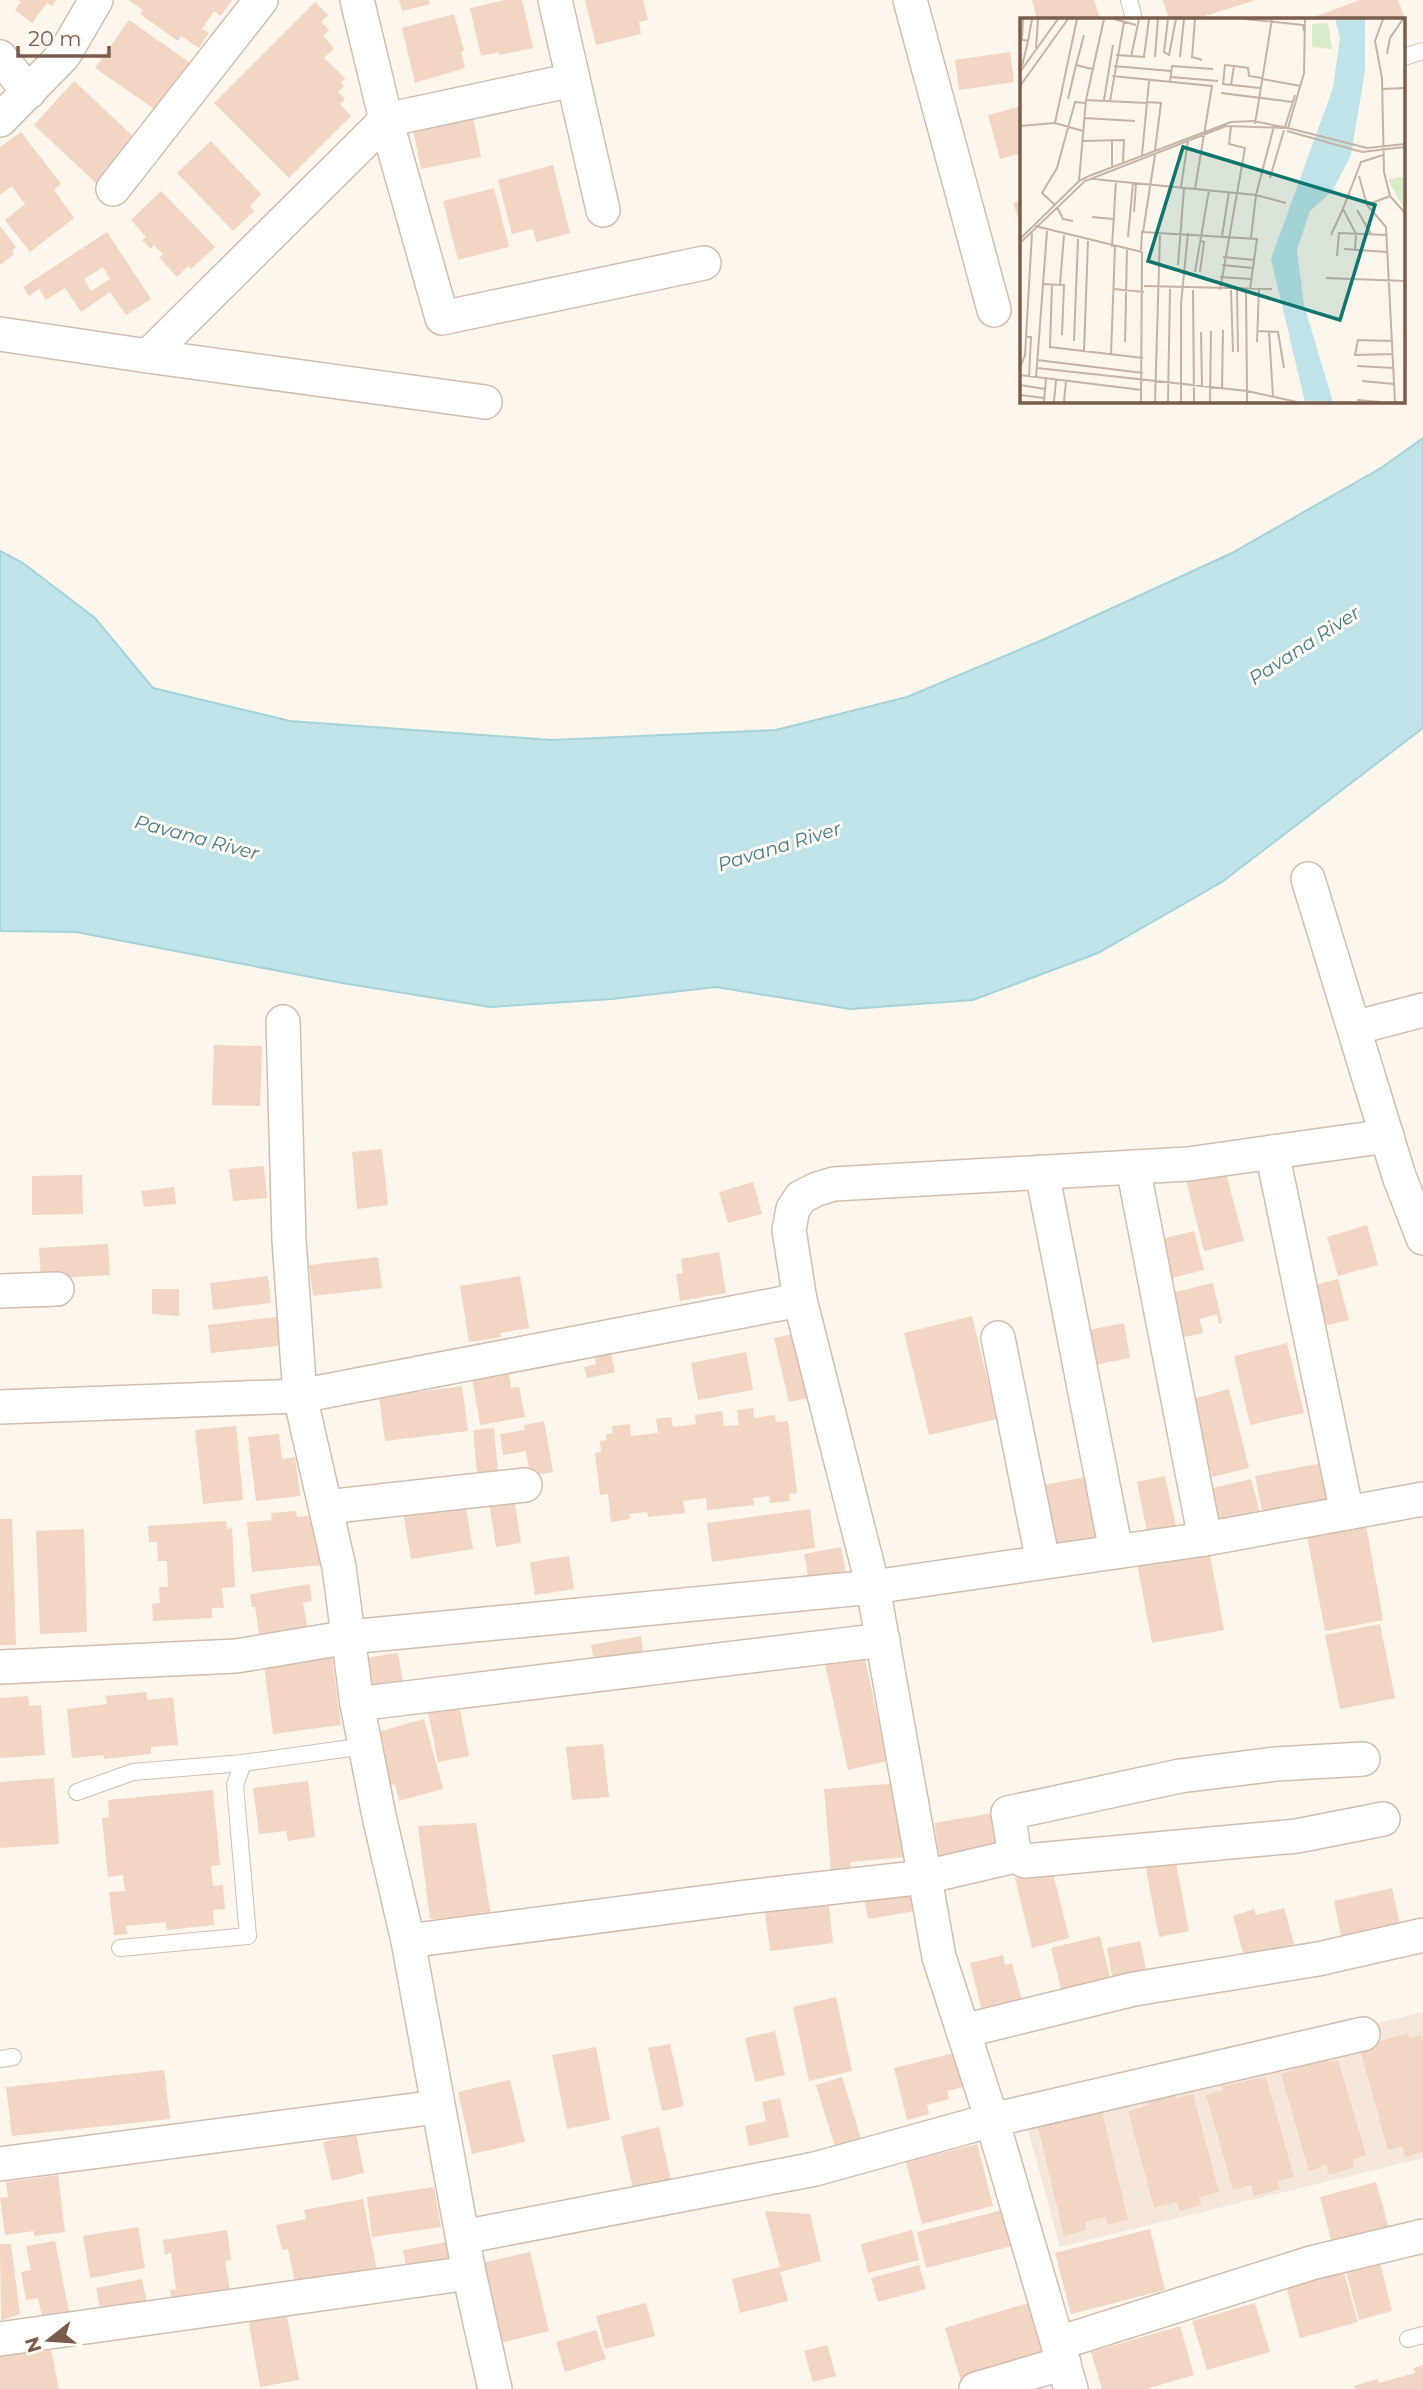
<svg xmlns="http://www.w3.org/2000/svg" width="1423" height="2389" viewBox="0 0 1423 2389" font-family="Montserrat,sans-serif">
<rect width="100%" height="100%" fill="#fdf6ec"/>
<path fill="#f5e8da" d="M1423,2012V2158L1060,2247L1022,2108Z"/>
<path fill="#bfe3e8" stroke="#a5d3da" stroke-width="2" d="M1423,438V728L1222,882L1098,953L973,1000L850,1009L716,987L612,999L490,1007L342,983L76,932L0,931V551L23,563L95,618L153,688L290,721L552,740L776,730L907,697L1047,638L1232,553L1381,468Z"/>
<g fill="#f3d5c3" fill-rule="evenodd">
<path d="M18,0H56L52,6L47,3L32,23L15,10L21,2Z"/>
<path d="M128,0H232L221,16L214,11L202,29L209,33L199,48L181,36L178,41L140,14L143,10Z"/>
<path d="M399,0H429L430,4L402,11Z"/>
<path d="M504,0H522L533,48L499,55V52L481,56L470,8Z"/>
<path d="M585,0H643L648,20L639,22L641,34L596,45Z"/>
<path d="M1032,0H1094L1100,19H1037Z"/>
<path d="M1163,0H1253V1L1195,19H1169Z"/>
<path d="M1360,0H1398L1407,25L1404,26V19H1309Z"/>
<path d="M315,2L328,15L321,22L329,30L323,36L334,48L324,58L345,78L341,83L344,86L338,92L345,99L340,104L351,116L289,178L214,103Z"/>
<path d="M454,14L464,51H461L465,68L415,83L402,28Z"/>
<path d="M129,20L196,67L163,115L95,68Z"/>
<path d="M1010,52L1014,82L959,90L955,60Z"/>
<path d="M74,81L137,140L97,184L34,125Z"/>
<path d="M1022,106V153L1000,159L988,115Z"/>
<path d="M472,112L481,157L421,169L412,125Z"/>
<path d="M21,132L61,184L54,190L74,218L30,252L5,220L25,204L12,186L0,195V147Z"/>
<path d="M211,141L261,194L250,206L254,211L233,231L177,173Z"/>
<path d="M553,165L570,233L536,242L533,229L512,234L498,180Z"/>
<path d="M494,188L509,247L458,260L443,201Z"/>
<path d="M161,191L215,247L191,269L188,266L177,277L159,257L163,254L154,245L151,249L142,240L146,237L131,220Z"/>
<path d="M1022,200V229L1013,203Z"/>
<path d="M0,226L16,247L12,251L14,254L0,265Z"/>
<path d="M107,232L151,299L126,315L110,292L81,312L65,288L46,300L39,289L29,296L23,287ZM103,267L110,279L91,291L84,279Z"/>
<path d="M214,1045L262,1046L260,1106L212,1105Z"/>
<path d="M382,1149L388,1205L357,1209L352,1152Z"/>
<path d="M264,1166L267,1198L233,1201L229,1169Z"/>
<path d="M1225,1170L1244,1241L1204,1251L1186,1180Z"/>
<path d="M82,1175L83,1214L32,1215V1176Z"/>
<path d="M753,1182L762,1214L728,1223L719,1192Z"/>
<path d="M174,1187L176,1204L144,1207L141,1191Z"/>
<path d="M1367,1225L1378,1265L1338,1276L1327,1237Z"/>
<path d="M1194,1231L1204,1270L1164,1280L1154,1241Z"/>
<path d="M108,1244L110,1275L41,1279L39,1248Z"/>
<path d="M719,1252L726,1293L680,1301L676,1274L683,1273L681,1259Z"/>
<path d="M378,1257L382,1288L313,1296L309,1265Z"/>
<path d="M268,1276L271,1303L213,1310L210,1283Z"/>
<path d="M520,1276L529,1328L500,1333L501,1337L469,1342L460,1286Z"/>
<path d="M1338,1279L1349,1320L1316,1328L1306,1287Z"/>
<path d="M1213,1283L1222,1323L1219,1324L1217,1314L1199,1319L1203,1333L1180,1338L1170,1293Z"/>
<path d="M152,1289H179V1316L152,1314Z"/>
<path d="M284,1316L287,1345L211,1353L208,1325Z"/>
<path d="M972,1316L997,1419L929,1435L904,1333Z"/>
<path d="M1124,1323L1130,1358L1089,1366L1083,1331Z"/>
<path d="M806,1331L822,1395L789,1402L774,1338Z"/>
<path d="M608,1341L615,1372L587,1378L584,1367L596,1364L592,1345Z"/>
<path d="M1287,1343L1304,1413L1250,1425L1234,1356Z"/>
<path d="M746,1352L753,1390L698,1400L691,1363Z"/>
<path d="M507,1363L511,1388L519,1387L525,1417L480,1425L471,1370Z"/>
<path d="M462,1386L468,1431L385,1441L379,1397Z"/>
<path d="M1229,1389L1249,1468L1212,1477L1193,1399Z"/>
<path d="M753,1408L754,1418L775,1415L776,1422L788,1421L797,1493L789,1494L790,1501L770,1503L769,1496L753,1498L754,1505L707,1510L706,1498L683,1501L685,1513L648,1517L647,1512L629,1514L630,1519L611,1522L608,1494L600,1495L595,1453L601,1452L600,1441L607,1440L606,1434L613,1433L612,1426L630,1424L631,1436L658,1433L656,1419L671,1417L673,1427L696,1424L695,1415L722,1411L724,1426L739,1425L737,1410Z"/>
<path d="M544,1421L553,1472L530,1476L526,1451L503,1455L500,1434L525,1430L524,1425Z"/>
<path d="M236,1426L243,1500L203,1504L195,1430Z"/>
<path d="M494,1428L499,1484L478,1485L473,1430Z"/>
<path d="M279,1434L282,1459L295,1457L300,1496L256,1501L248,1437Z"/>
<path d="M1327,1462L1336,1506L1264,1520L1255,1476Z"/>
<path d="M1095,1475L1108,1543L1052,1553L1039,1486Z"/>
<path d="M1165,1476L1177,1531L1148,1537L1137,1482Z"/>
<path d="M1251,1479L1261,1517L1219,1527L1209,1489Z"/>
<path d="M513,1492L521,1543L496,1547L488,1496Z"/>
<path d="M465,1502L473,1549L411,1559L403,1512Z"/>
<path d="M810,1509L815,1548L712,1562L707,1523Z"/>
<path d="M296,1511L297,1517L318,1515L322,1565L252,1572L247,1522L272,1520L271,1513Z"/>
<path d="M0,1519H12L16,1645H0Z"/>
<path d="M226,1521L227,1529L232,1528L235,1587L222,1588L224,1608H212V1618L153,1621L152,1604L160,1603L159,1587H168L167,1561H158L157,1542H149L148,1526Z"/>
<path d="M1366,1525L1383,1620L1325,1631L1307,1536Z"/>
<path d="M84,1529L87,1632L40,1634L36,1531Z"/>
<path d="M841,1547L847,1579L810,1587L804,1554Z"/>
<path d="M1209,1550L1224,1630L1152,1643L1137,1563Z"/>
<path d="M569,1556L574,1589L535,1595L530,1562Z"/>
<path d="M310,1584L312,1601L303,1603L308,1631L260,1639L255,1607H252L250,1594Z"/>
<path d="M1380,1624L1395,1698L1340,1709L1325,1635Z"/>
<path d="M641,1636L644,1658L595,1666L591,1645Z"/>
<path d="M862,1645L887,1761L848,1770L823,1654Z"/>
<path d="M398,1653L404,1690L369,1695L364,1658Z"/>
<path d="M332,1657L341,1725L273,1734L264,1665Z"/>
<path d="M146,1692L147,1700L173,1697L178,1745L151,1747V1754L104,1759V1755L72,1758L67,1709L107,1704L106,1696Z"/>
<path d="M28,1696L29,1706L41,1705L45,1755L0,1758V1698Z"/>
<path d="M458,1700L469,1756L438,1762L427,1707Z"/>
<path d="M424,1719L443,1789L399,1801L395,1784L388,1786L374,1733Z"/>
<path d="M603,1744L609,1797L572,1800L566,1747Z"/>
<path d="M54,1778L59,1844L0,1848V1782Z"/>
<path d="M308,1781L315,1837L288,1841L286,1831L259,1834L253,1788Z"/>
<path d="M899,1783L906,1857L850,1862L851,1869L831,1871L824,1789Z"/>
<path d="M213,1790L220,1865L211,1866L213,1886L223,1885L225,1909L213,1910L214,1925L167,1930L166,1922L126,1926L127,1934L114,1935L109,1892L125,1891L123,1875L108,1877L102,1818L109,1817L108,1800Z"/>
<path d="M994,1813L1000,1847L940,1858L934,1823Z"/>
<path d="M476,1823L491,1917L430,1919L418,1826Z"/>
<path d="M1175,1858L1189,1931L1159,1937L1145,1864Z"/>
<path d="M1052,1869L1069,1938L1032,1948L1015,1878Z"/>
<path d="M911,1886L915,1911L868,1919L863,1895Z"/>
<path d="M1392,1888L1400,1926L1344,1949L1334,1901Z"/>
<path d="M828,1898L833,1943L770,1951L764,1905Z"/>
<path d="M1284,1908L1296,1951L1244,1956L1233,1916L1254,1909L1256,1915Z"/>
<path d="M1100,1936L1111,1982L1062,1993L1051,1948Z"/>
<path d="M1140,1941L1148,1979L1114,1986L1107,1948Z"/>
<path d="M1003,1955L1005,1965L1012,1963L1023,2005L983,2015L970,1963Z"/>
<path d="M836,1997L852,2071L809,2081L793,2007Z"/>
<path d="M775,2031L785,2075L755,2082L745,2038Z"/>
<path d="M1408,2033L1409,2039L1421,2035L1423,2042V2152L1405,2157L1402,2146L1388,2150L1361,2053L1376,2048L1375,2043Z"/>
<path d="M670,2044L684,2106L662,2111L648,2048Z"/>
<path d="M596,2047L610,2120L567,2129L552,2055Z"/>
<path d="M962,2051L971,2085L947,2091L949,2099L927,2105L929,2114L907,2120L894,2068Z"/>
<path d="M1327,2058L1328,2062L1338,2060L1366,2155L1352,2160L1354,2167L1329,2175L1326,2165L1309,2171L1281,2074Z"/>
<path d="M164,2070L170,2119L12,2136L6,2087Z"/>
<path d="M842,2077L862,2142L836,2150L816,2085Z"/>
<path d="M1266,2077L1294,2177L1278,2181L1280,2189L1254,2196L1251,2185L1233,2190L1206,2095L1223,2090L1222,2086Z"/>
<path d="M510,2080L525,2142L472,2154L458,2092Z"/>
<path d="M1174,2089L1176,2098L1193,2094L1219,2192L1199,2197L1201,2205L1180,2211L1177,2202L1154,2208L1128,2111L1148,2105L1146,2097Z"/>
<path d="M780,2098L789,2137L749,2146L745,2126L766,2121L762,2102Z"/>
<path d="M1100,2103L1128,2220L1107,2225L1105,2217L1085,2222L1087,2230L1064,2236L1036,2119Z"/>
<path d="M659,2127L674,2194L636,2202L621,2136Z"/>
<path d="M356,2134L364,2173L332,2181L323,2142Z"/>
<path d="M977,2144L993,2206L922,2224L906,2162Z"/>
<path d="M58,2175L65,2232L34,2236V2231L5,2235L0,2198L8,2197L6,2182Z"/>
<path d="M1376,2182L1392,2240L1335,2255L1320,2197Z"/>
<path d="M434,2187L441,2227L372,2237L367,2197Z"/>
<path d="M363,2199L378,2276L297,2292L288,2249L282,2250L276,2225L306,2219L304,2210Z"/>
<path d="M1006,2209L1016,2245L926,2268L917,2232Z"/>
<path d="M765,2211L810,2214L821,2261L780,2272L788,2301L740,2313L732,2279L780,2267Z"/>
<path d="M138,2227L145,2268L90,2278L83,2236Z"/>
<path d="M1150,2229L1165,2290L1071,2314L1055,2253Z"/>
<path d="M227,2230L231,2260L225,2261L230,2291L172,2300L170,2290L176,2289L171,2253L165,2255L163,2240Z"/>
<path d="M912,2230L919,2260L868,2273L861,2244Z"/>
<path d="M55,2241L69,2312L42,2317L38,2298L26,2300L21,2272L31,2270L26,2246Z"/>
<path d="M447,2242L450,2263L407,2271L403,2250Z"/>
<path d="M0,2244H11L20,2314L1,2321Z"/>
<path d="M530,2252L549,2331L501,2343L482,2263Z"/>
<path d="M1378,2255L1392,2311L1359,2320L1344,2264Z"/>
<path d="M919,2265L926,2289L878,2302L871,2278Z"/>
<path d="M1343,2269L1358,2322L1300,2338L1286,2286Z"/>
<path d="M142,2279L148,2308L103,2323L96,2288Z"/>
<path d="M1035,2301L1052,2358L962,2385L945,2328Z"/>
<path d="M646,2303L655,2336L605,2349L596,2316Z"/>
<path d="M1255,2303L1270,2352L1207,2370L1192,2321Z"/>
<path d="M286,2311L299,2380L260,2387L248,2318Z"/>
<path d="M1180,2326L1194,2375L1146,2389H1102L1091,2352Z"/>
<path d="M596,2330L606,2359L565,2372L556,2342Z"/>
<path d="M49,2340L59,2389H0V2349Z"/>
<path d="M827,2345L836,2376L813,2382L804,2351Z"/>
<path d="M1423,2365V2389H1355L1354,2386L1377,2379L1379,2383L1415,2373L1414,2368Z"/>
</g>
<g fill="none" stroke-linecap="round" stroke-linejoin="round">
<g stroke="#d1beb0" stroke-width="18">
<g id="service">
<path d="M1129,0L1134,19"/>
<path d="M1404,57L1423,51"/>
<path d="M77,1792L133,1772L243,1763"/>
<path d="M120,1948L248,1936L235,1785L243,1763L365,1746"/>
<path d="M0,2059L13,2057"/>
<path d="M1408,2339L1423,2335"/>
</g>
</g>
<g stroke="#d1beb0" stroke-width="36">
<g id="minor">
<path d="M357,0L386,120L442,318L704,263"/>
<path d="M555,0L603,210"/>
<path d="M910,0L994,310"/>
<path d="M0,57L29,92"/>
<path d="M0,120L64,55L96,0"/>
<path d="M113,189L261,0"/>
<path d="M0,334L148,356L386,120L573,80"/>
<path d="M148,356L485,402"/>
<path d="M1308,879L1399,1176L1423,1238"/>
<path d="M283,1022L289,1240L300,1396L339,1567L357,1704L379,1816L408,1941L469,2273L495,2389"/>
<path d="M1354,1028L1423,1010"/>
<path d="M1272,1152L1347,1513"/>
<path d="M1133,1167L1205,1539"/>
<path d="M1042,1172L1116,1551"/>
<path d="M0,1291L57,1289"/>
<path d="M998,1338L1043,1562"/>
<path d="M0,1407L300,1396L800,1300"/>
<path d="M326,1507L525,1485"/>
<path d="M0,1667L236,1656L349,1637L873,1587L1205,1539L1423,1499"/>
<path d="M357,1704L883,1640"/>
<path d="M1015,1856L1008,1813L1180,1776L1276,1764L1363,1759"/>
<path d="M408,1941L746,1897L925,1877L1015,1856L1025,1861L1297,1836L1383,1819"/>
<path d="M963,2031L1134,1989L1318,1959L1423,1935"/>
<path d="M0,2164L437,2107"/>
<path d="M463,2237L815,2169L992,2120L1363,2034"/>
<path d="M0,2339L469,2273"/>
<path d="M1059,2343L1311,2263L1423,2236"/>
<path d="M976,2389L1064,2363"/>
<path d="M1071,2389L992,2120L939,1957L873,1587L800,1300L789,1230L793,1209L801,1197L817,1189L834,1184L1188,1164L1387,1136"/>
</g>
</g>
<use href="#service" stroke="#fff" stroke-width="16"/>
<use href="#minor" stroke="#fff" stroke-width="33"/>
</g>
<g text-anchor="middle" stroke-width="6" stroke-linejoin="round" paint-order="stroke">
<g font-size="19" font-style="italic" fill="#437c86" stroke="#fffaf3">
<text transform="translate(1304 645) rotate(-33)" y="7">Pavana River</text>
<text transform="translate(197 837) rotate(15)" y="7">Pavana River</text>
<text transform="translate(779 846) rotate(-17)" y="7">Pavana River</text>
</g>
</g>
<g transform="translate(1020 18)">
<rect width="385" height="385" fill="#fdf6ec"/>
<path d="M308,5L312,31L292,29V6ZM385,158V185L382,187L368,162Z" fill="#d8ecc9"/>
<path d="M315,1H345V53L331,137L313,172L290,193L277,232L284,287L313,384H285L251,241L313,70L320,19Z" fill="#bfe3e8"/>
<path fill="none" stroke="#c5b3a7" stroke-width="2" d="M94,1L116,7M148,1L144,34L149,37L156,1M175,1L172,39L182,42M225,1L283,7L284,13M285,1L284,55L268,110L347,130L385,126M363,1L355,23L362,60L364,154L370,178L385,195M64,17L56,47L72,51M0,21L8,23L2,48M2,22L3,1M8,23L12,1M16,30L18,1M367,36L370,20L383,1M96,37L124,39L129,1M111,39L119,1M135,39L138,1M160,39L164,1M94,48L151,53M214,48L205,47L203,66L240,70M0,54L38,1M92,58L192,68L175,171M151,59L198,63M242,61L281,68M150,64L152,48L193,51M211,67L214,48L228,50L229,58L242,60M0,68L48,1M362,71L385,70M201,75L273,84M48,81L56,47M66,82L127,85M84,82L93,27M90,83L104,4M127,84L141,85L135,132M64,100L115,103M35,105L57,1M235,106L252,1M0,108L35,105L63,113M265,109L275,77M267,113L342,134L385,129M62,123L104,122L103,145M122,137L129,63M92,150V122M339,158L347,187L366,209M250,160L264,112M73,161L236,177L266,185M59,163L66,82L84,1M161,169L168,123M35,187L22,175L37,150L55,84L65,85M347,187L370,178M37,189L43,201L53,203M337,192L351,216M114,194L116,165M72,199L93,201M15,208L122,234L121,384M366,209L375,384M123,214L135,137M311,217L323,191M202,218L209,174M108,219L113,165M231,220L236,177L254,108M0,221L59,163L69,158L211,104L233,103L268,110L206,108L65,163L0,225M92,229L96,163M324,231L367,234M121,232L122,214L237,221L230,271M335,232L336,216L323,191L341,144L363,137M317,238L319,215L367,217M203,239L235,242M158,247L164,170M202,247L233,250M175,254L189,172M180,254L184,224L181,223M200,259L231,261M306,260L385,263M23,266L44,267L42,317M32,266L30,329L123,340M40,266L44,217M124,268L252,271M94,271L124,274M226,271L227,373L277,384M173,272L174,384M200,272L225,130L209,126L211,108M211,272L213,334M217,272L218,334M238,313L258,314L264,350M249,313L253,379M181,314L182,369M6,319H11L9,359M54,323L58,221M372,323L338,322L335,337L373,336M105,324L107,230M237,324L239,271M64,333L68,223M91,336L95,229M17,342L123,355M337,348L374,350M0,350L5,337L12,215M17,350L227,373V384M0,357L122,372M16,360L27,213M342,363L374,366M0,367L25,371M202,371L203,312M0,377L24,380M337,382L361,384M24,384L26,361M34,384L36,362M44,384L46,363M135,384L140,215M148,384L150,271M161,384V286L168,215M190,384L191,313"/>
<path fill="#0f766e" fill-opacity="0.15" stroke="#0f766e" stroke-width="3.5" d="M163,129L355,187L320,302L128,243Z"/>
<rect width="385" height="385" fill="none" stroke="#7a5c4d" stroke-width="3.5"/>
</g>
<g transform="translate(49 2340) rotate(253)" stroke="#fffaf3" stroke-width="5" paint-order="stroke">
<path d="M0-5L12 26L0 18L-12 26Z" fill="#7a5c4d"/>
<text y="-10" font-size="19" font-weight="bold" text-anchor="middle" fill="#7a5c4d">N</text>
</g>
<path d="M18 46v10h91v-10" fill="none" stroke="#7a5c4d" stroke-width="3.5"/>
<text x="28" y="46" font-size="21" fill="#7a5c4d" stroke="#fffaf3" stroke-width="5" paint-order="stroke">20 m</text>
</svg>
